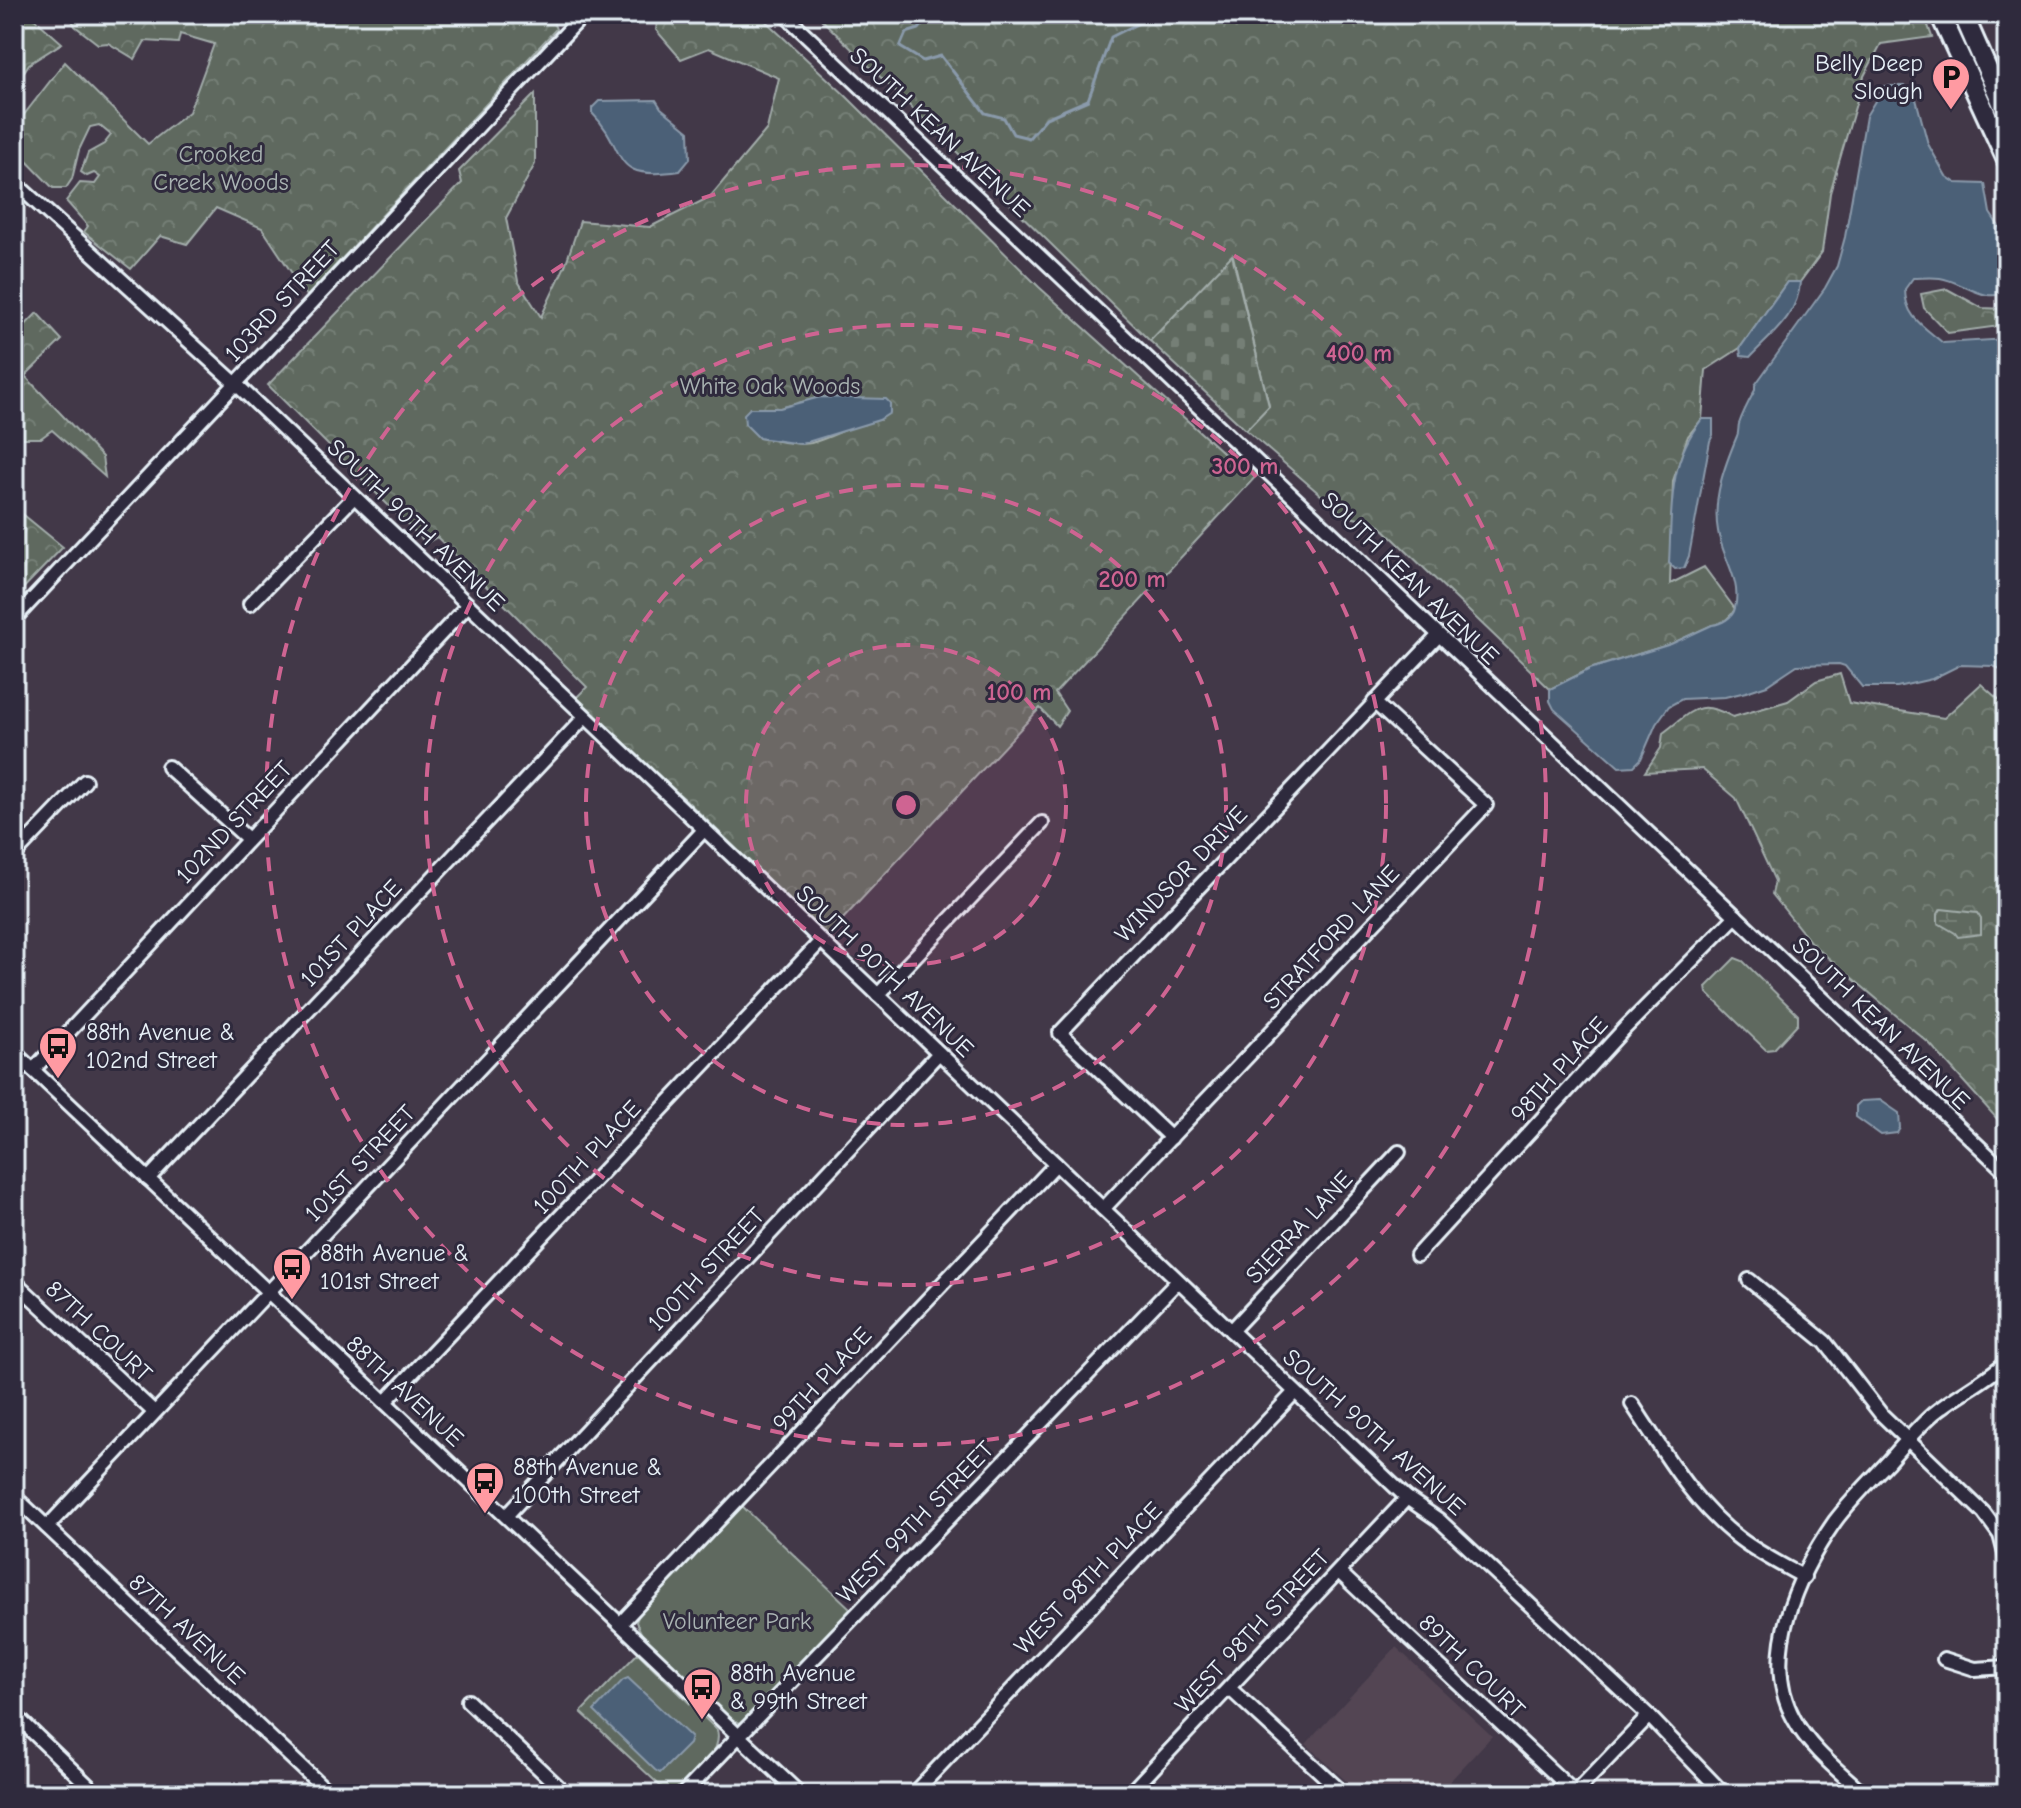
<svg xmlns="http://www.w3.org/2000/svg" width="2021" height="1808" viewBox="0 0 2021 1808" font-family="'Comic Neue',sans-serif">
<defs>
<pattern id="forest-crowns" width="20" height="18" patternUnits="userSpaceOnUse" patternTransform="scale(2)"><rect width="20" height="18" fill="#5e695e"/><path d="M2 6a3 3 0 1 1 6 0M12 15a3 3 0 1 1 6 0" fill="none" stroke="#757f76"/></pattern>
<pattern id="wetland-marsh" width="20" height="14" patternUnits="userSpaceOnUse" patternTransform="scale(2)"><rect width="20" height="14" fill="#5e695e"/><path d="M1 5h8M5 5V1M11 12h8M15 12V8" fill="none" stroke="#757f76"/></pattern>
<pattern id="cemetery-stones" width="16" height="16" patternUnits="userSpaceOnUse" patternTransform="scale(2)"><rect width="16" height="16" fill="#5e695e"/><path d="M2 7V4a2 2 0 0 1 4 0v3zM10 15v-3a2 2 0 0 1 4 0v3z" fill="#757f76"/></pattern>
</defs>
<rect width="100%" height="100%" fill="#423848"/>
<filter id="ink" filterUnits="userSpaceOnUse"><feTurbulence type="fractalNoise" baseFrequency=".0125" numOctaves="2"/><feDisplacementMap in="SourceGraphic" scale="16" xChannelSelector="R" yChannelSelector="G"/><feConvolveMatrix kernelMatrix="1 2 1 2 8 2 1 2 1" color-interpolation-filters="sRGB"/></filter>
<g filter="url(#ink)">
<path fill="#524553" d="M1396,1647L1492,1736L1438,1794H1360L1306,1744Z"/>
<g fill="#5e695e" stroke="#a3adab" stroke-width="2">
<path d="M1735,958L1743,961L1798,1015V1023L1774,1049L1766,1050L1707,993L1706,987Z"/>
<path d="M741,1505L851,1609L752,1716L740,1723L729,1718L643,1637L636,1622L640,1612Z"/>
<path d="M638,1653L717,1730C724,1755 689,1778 674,1794H669L581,1712Z"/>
</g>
<g fill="url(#forest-crowns)" stroke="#a3adab" stroke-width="2" fill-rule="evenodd">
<path d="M14,14H29L62,43L29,64L14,87Z"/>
<path d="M69,14H550L556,29L307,296L262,228L216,208L187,244L160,236L131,269L84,232L88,226L66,201L80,183L95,184L100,177L94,173L87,176L81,172L88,153L104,144L111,135L99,125L90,127L79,150L72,179L66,188H53L14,148V110L23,116L65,62L148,144L189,112L214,44L180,34L178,43L145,41L135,59L108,43L98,44L75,26Z"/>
<path d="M658,14H758L845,95L1039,287L1240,468L1260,472L1055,693L1067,711L1057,726L1040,708L827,936L686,800L573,701L587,687L437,537L426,543L268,385L462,183L459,171L535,94V164L506,218L518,281L541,317L565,266L580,221L650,227L710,197L767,129L779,78L709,48L681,59L656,30ZM820,397H856L879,420C856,422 834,437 811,443C796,446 776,440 759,438L750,408H780Z"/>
<path d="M816,14H1924L1932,37L1881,44L1864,76L1830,193L1822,252L1800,282H1787L1740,348L1706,370L1702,419L1688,436L1673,481L1670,584L1704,567L1735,609C1731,617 1722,625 1712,625L1671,644L1590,669L1550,689L1377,523L1345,516L1246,430L1269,406L1233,256L1150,341Z"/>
<path d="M1947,289L1982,308L2007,309V325L1948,333L1924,308L1921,294Z"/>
<path d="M37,313L62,340L25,376L102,457L105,477L52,430L41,438H14V337Z"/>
<path d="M14,507L63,547L14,598Z"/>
<path d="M1840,674L1849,703L1944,718L1981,684L1998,699L2007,696V1130L1930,1044L1812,944L1772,894L1775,881L1736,798L1702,769L1645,772L1661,748L1663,733C1693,711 1696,698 1733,717L1788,701L1816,681Z"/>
</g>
<path fill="url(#wetland-marsh)" stroke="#a3adab" stroke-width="2" d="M1941,909L1977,913L1981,919V934L1958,937L1955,933L1938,923V914Z"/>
<path fill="url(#cemetery-stones)" stroke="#a3adab" stroke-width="2" d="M1232,255L1269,406L1246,430L1150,341Z"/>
<g fill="#4c6077" stroke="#8a9aab" stroke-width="2">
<path d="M1884,86H1905L1916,99L1928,144L1946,176L1956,183L1985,184L1990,213L2007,239V291C1986,305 1962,281 1940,278C1931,277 1922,278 1913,278L1905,289C1905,317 1923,326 1943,343L2007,339V672L1993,666L1960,665L1932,679L1897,687H1862L1845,666L1839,664L1797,665L1767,685L1746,692L1725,697L1682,699L1669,706L1656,724L1641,759L1634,766L1619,767L1554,709L1550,701V689L1590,669L1671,644L1712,625C1721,624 1733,618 1735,608C1742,579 1722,558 1718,531C1712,498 1725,465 1737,436C1739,432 1738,427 1739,424C1743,412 1749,401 1755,390V385L1825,288L1837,266L1845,237L1866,116Z"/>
<path d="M656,100L661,108L689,131L690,159L680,171C606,182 630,151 592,113V108L599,101Z"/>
<path d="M1787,282H1800C1799,314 1771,335 1750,357L1741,356L1740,348Z"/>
<path d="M820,397L886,399L890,403V413L879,420L801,444L759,438L745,424L744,414L750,408H780Z"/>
<path d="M1702,419H1713V435L1710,441L1689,556L1684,568L1675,569L1669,563C1672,510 1667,463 1702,419Z"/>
<path d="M1880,1100L1899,1113L1900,1128L1897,1133L1881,1135L1856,1117V1106L1861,1101Z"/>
<path d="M628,1678L691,1737L689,1744L660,1773L655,1770L594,1711L623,1680Z"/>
</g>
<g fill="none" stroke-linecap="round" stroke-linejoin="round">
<path stroke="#8a9aab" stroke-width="3" d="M931,14L919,29L906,33L900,47L923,61L941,56L985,113L1004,118L1013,134L1029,138L1046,118L1088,100L1111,37L1143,21L1149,14"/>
<g stroke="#e8f1f8" stroke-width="18">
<g id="minor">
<path d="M784,14L2007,1173"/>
<path d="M14,182L235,383L1407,1498L1439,1520L1649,1716L1724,1794"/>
<path d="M250,604L354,497"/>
<path d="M14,619L584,14"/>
<path d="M168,767L248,839"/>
<path d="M14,855L85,781"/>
<path d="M878,995L1042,823"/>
<path d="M14,1052L800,1794"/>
<path d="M33,1070L468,605"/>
<path d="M1171,1138L1060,1033L1439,635"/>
<path d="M148,1179L585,717"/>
<path d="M1103,1209L1486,805L1374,702"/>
<path d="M1417,1255L1625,1028L1736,916"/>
<path d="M1749,1280L1825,1342L1881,1414L1984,1513L2000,1535L2007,1561"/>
<path d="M14,1281L154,1412"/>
<path d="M1231,1331L1399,1152"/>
<path d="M385,1402L821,941"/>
<path d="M1632,1404C1664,1452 1693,1504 1740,1539C1760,1554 1782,1565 1804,1577"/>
<path d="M14,1496L330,1794"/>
<path d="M506,1516L939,1053"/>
<path d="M47,1527L704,830"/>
<path d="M1339,1572L1575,1793"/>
<path d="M620,1624L1056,1164"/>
<path d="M1944,1659L1975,1669L2007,1667"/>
<path d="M1229,1688L1344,1794"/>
<path d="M468,1701L566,1794"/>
<path d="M14,1714L97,1794"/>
<path d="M683,1794L1178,1281"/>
<path d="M913,1794L1295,1392"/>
<path d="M1129,1794L1407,1498"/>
<path d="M1574,1794L1649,1716"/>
<path d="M1864,1794C1839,1771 1810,1749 1794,1719C1759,1656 1798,1574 1835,1521C1851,1500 1870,1481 1888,1462C1902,1446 1917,1428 1933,1414C1957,1394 1985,1382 2007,1361"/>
</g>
</g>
<g stroke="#e8f1f8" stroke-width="24">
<g id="highway">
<path d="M1940,14L2007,160"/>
<path d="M1963,14L2007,114"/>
</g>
</g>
<use href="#minor" stroke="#2f2a3d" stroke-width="12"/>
<use href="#highway" stroke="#2f2a3d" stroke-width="18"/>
</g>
</g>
<circle cx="906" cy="805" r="160" fill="#cf6492" fill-opacity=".12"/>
<g fill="none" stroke="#cf6492" stroke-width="4" stroke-dasharray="14 10">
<circle cx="906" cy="805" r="160"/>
<circle cx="906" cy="805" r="320"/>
<circle cx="906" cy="805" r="480"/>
<circle cx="906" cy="805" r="640"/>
</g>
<defs>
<g id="parking-pin" transform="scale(2)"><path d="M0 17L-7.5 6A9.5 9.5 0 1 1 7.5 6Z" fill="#ff9aa2" stroke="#2f2a3d"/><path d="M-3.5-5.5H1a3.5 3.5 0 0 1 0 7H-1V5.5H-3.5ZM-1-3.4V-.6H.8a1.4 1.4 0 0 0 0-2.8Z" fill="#111"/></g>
<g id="bus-pin" transform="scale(2)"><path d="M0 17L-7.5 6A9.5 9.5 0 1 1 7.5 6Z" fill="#ff9aa2" stroke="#2f2a3d"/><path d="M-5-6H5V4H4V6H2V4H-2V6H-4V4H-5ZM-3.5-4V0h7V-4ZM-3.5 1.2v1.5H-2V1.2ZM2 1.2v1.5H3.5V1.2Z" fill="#111"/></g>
</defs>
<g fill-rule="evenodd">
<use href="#parking-pin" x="1951" y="77"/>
<use href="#bus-pin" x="58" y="1046"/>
<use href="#bus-pin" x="292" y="1267"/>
<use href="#bus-pin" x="485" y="1481"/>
<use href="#bus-pin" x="702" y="1687"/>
</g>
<g text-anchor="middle" stroke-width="6" stroke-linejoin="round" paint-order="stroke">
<g font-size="24" fill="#e8f1f8" stroke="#2f2a3d" text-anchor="start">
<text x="1923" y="71" text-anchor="end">Belly Deep<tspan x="1923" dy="28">Slough</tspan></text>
<text x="86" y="1040">88th Avenue &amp;<tspan x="86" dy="28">102nd Street</tspan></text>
<text x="320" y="1261">88th Avenue &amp;<tspan x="320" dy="28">101st Street</tspan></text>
<text x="513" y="1475">88th Avenue &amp;<tspan x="513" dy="28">100th Street</tspan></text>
<text x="730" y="1681">88th Avenue<tspan x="730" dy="28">&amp; 99th Street</tspan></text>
</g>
<g font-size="24" fill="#e8f1f8" stroke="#2f2a3d">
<text transform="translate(940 132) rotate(43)" y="8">SOUTH KEAN AVENUE</text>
<text transform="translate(282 301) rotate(-47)" y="8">103RD STREET</text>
<text transform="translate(416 525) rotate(44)" y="8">SOUTH 90TH AVENUE</text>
<text transform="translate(1410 578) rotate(44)" y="8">SOUTH KEAN AVENUE</text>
<text transform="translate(234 822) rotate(-47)" y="8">102ND STREET</text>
<text transform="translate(1181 874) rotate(-46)" y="8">WINDSOR DRIVE</text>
<text transform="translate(351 933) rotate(-47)" y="8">101ST PLACE</text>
<text transform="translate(1331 937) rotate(-47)" y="8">STRATFORD LANE</text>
<text transform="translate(885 971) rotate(44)" y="8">SOUTH 90TH AVENUE</text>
<text transform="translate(1881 1023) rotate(44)" y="8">SOUTH KEAN AVENUE</text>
<text transform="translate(1559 1069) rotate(-48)" y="8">98TH PLACE</text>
<text transform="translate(587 1157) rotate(-47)" y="8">100TH PLACE</text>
<text transform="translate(360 1163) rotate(-47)" y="8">101ST STREET</text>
<text transform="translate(1299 1227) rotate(-47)" y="8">SIERRA LANE</text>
<text transform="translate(706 1269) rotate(-47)" y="8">100TH STREET</text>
<text transform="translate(99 1331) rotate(43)" y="8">87TH COURT</text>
<text transform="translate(822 1379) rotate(-47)" y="8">99TH PLACE</text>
<text transform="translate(405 1391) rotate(43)" y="8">88TH AVENUE</text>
<text transform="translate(1374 1432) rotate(42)" y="8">SOUTH 90TH AVENUE</text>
<text transform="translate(915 1522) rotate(-46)" y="8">WEST 99TH STREET</text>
<text transform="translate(1088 1578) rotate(-46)" y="8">WEST 98TH PLACE</text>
<text transform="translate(187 1629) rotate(43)" y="8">87TH AVENUE</text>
<text transform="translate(1252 1631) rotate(-47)" y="8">WEST 98TH STREET</text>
<text transform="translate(1472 1666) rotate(44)" y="8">89TH COURT</text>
</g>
<g font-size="24" fill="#aab4b3" stroke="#2f2a3d">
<text x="221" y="162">Crooked<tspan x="221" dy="28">Creek Woods</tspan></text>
<text x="770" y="394">White Oak Woods</text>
<text x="737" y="1629">Volunteer Park</text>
</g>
</g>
<circle cx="906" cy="805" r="12" fill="#cf6492" stroke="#2f2a3d" stroke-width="4"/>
<g font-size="24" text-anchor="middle" font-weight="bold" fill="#cf6492" stroke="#2f2a3d" stroke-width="6" stroke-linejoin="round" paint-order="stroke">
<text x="1359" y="361">400 m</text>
<text x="1245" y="474">300 m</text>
<text x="1132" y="587">200 m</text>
<text x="1019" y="700">100 m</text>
</g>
<rect width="2021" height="1808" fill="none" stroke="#2f2a3d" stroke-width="48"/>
<rect x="24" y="24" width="1973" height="1760" fill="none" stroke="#e8f1f8" stroke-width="3" filter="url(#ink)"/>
</svg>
